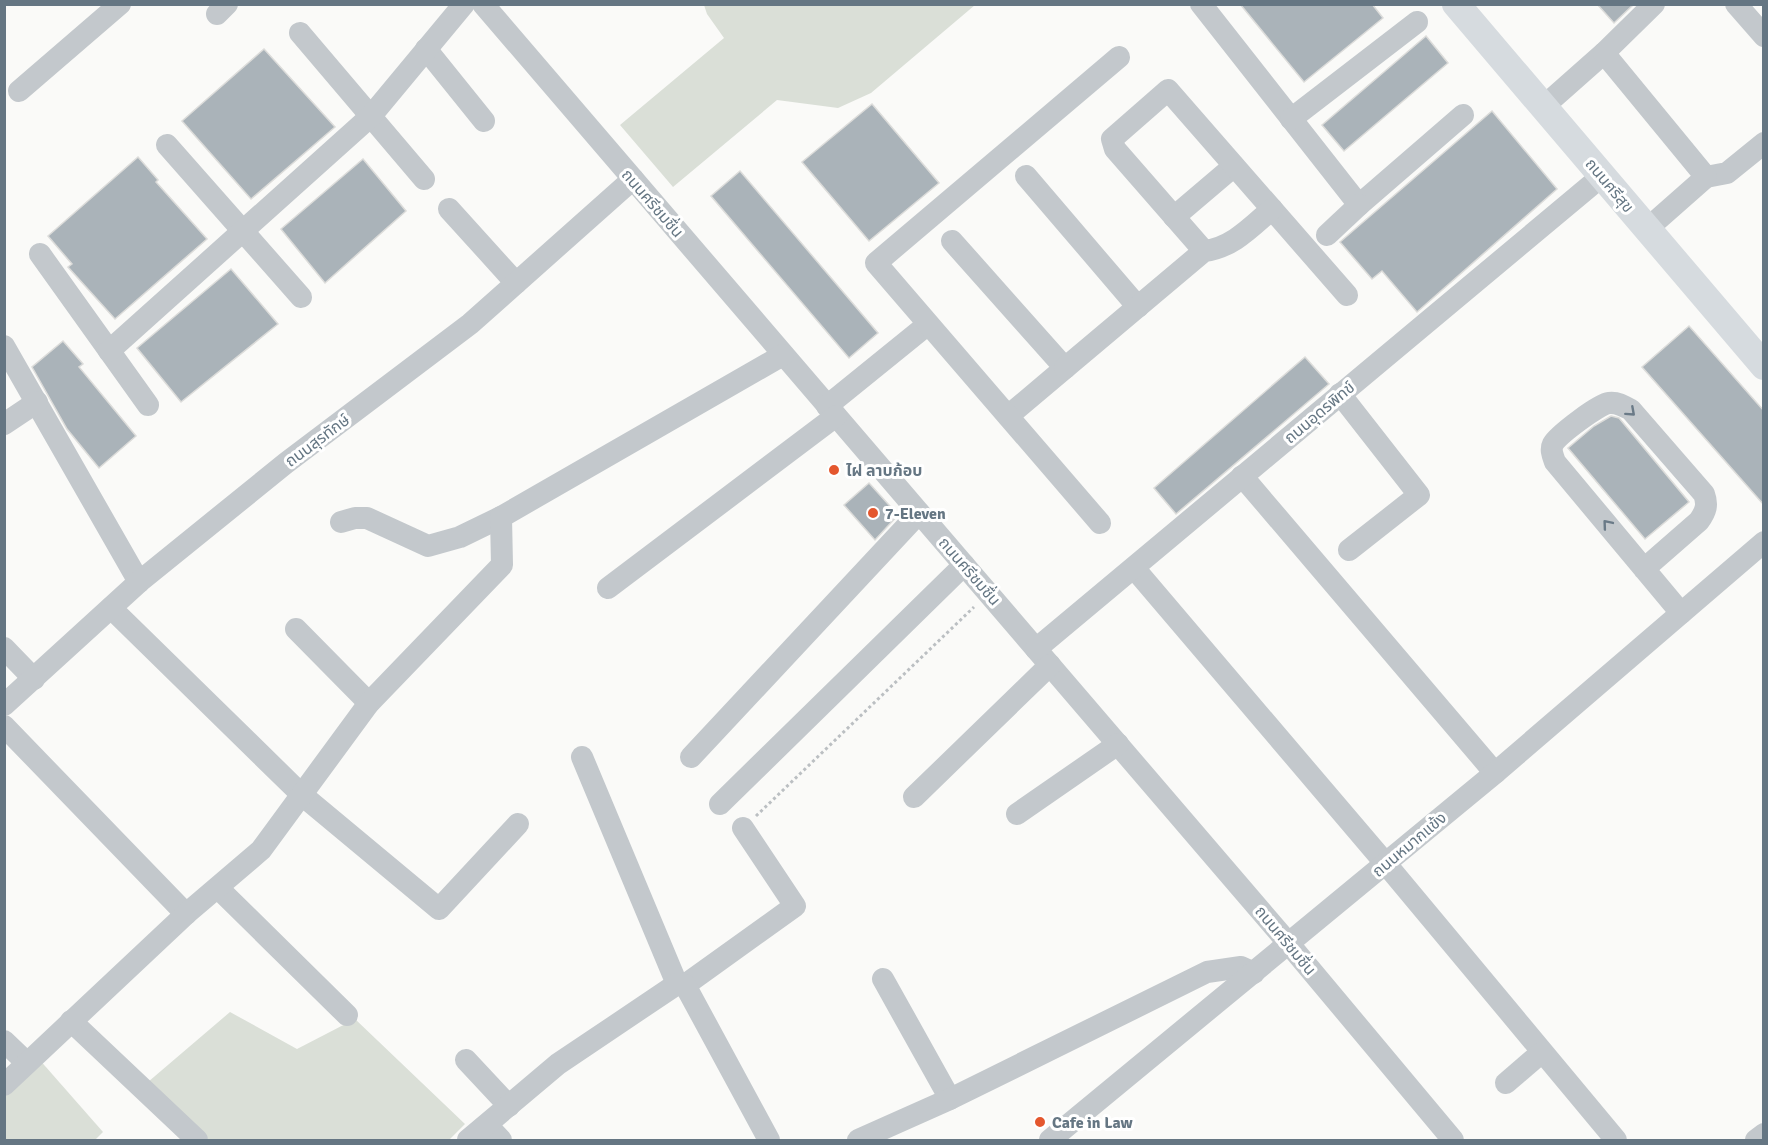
<svg xmlns="http://www.w3.org/2000/svg" width="1768" height="1145" viewBox="0 0 1768 1145" font-family="Signika,'Noto Sans Thai',sans-serif">
<rect width="100%" height="100%" fill="#fafaf8"/>
<g fill="#dadfd7">
<path d="M704,5V4L975,5L871,93L838,108L777,100L673,187L620,125L724,38L707,14Z"/>
<path d="M230,1012L297,1049L355,1019L465,1124L449,1140H209L148,1082Z"/>
<path d="M38,1058L103,1132L95,1140H5V1092Z"/>
</g>
<g fill="#aab3b9" stroke="#dcdcda" stroke-width="1.5">
<path d="M1240,4H1372L1383,18L1304,82Z"/>
<path d="M1597,4H1634L1614,23Z"/>
<path d="M1426,36L1448,63L1344,151L1322,125Z"/>
<path d="M264,49L335,127L251,199L182,121Z"/>
<path d="M872,104L939,183L869,241L802,162Z"/>
<path d="M1492,111L1557,189L1417,312L1382,271L1372,279L1340,242Z"/>
<path d="M138,157L158,180L156,182L207,239L115,319L68,267L72,264L48,236Z"/>
<path d="M363,159L406,211L325,283L281,229Z"/>
<path d="M740,171L878,333L849,358L711,196Z"/>
<path d="M231,269L278,324L181,402L137,348Z"/>
<path d="M1689,326L1764,411V505L1642,367Z"/>
<path d="M63,341L83,364L79,367L136,436L99,468L67,429L32,367Z"/>
<path d="M1305,357L1329,384L1176,514L1154,488Z"/>
<path d="M1611,416L1619,418L1689,502L1645,539L1568,448L1594,426Z"/>
<path d="M869,483L898,515L875,540L844,505Z"/>
</g>
<g fill="none" stroke-linecap="round" stroke-linejoin="round">
<path stroke="#bbbfc2" stroke-width="3" stroke-dasharray="3 3" stroke-linecap="butt" d="M756,816L974,607"/>
<g stroke="#c3c8cc" stroke-width="22">
<path d="M483,4L1289,944L1453,1140"/>
<path d="M1201,4L1359,205L1463,115"/>
<path d="M1736,4L1764,36"/>
<path d="M217,14L227,4"/>
<path d="M300,33L424,179"/>
<path d="M426,49L484,121"/>
<path d="M19,91L120,4"/>
<path d="M1543,107L1604,53"/>
<path d="M1291,119L1417,22"/>
<path d="M167,145L301,297"/>
<path d="M1026,176L1138,307"/>
<path d="M1706,177L1727,173L1764,143"/>
<path d="M449,209L516,283"/>
<path d="M1174,217L1234,166"/>
<path d="M1647,229L1706,177L1604,53L1654,4"/>
<path d="M1327,235L1359,205"/>
<path d="M952,241L1065,368L1008,416"/>
<path d="M1204,251L1115,149L1112,139L1168,90L1347,295"/>
<path d="M40,254L148,405"/>
<path d="M4,346L139,582"/>
<path d="M109,351L371,116L464,4"/>
<path d="M1065,368L1204,251C1232,248 1251,227 1272,209"/>
<path d="M1340,394L1419,495L1349,550"/>
<path d="M827,406L927,325"/>
<path d="M4,424L37,402"/>
<path d="M1242,476L1495,773"/>
<path d="M341,522L355,518H367L428,546L460,537L501,517"/>
<path d="M1100,523L876,263L1119,57"/>
<path d="M1134,568L1386,864L1616,1140"/>
<path d="M1644,569L1699,521C1706,511 1708,505 1704,494L1631,410C1624,406 1618,402 1609,403C1599,404 1558,435 1553,444C1550,450 1553,456 1555,462L1681,613"/>
<path d="M608,588L836,416"/>
<path d="M111,608L302,795L439,909L518,824"/>
<path d="M296,629L369,703"/>
<path d="M4,648L34,679"/>
<path d="M1036,649L1602,176"/>
<path d="M4,705L139,582L286,463L470,324L633,179"/>
<path d="M4,726L186,914"/>
<path d="M582,757L677,984"/>
<path d="M691,757L919,513"/>
<path d="M914,797L1050,665"/>
<path d="M720,804L964,565"/>
<path d="M1017,814L1118,744"/>
<path d="M219,889L347,1015"/>
<path d="M883,979L950,1099"/>
<path d="M685,985L795,906L743,828"/>
<path d="M71,1021L197,1140"/>
<path d="M4,1041L27,1063"/>
<path d="M466,1060L509,1106"/>
<path d="M1506,1083L1541,1053"/>
<path d="M4,1085L186,914L261,850L369,703L502,565L501,517L783,355"/>
<path d="M487,1125L501,1140"/>
<path d="M468,1140L558,1064L677,984L685,985L769,1140"/>
<path d="M858,1140L950,1099L1207,972L1241,967L1254,973"/>
<path d="M1050,1140L1495,773L1764,542"/>
<path d="M1756,1140L1764,1134"/>
</g>
<path stroke="#d6dbdf" stroke-width="28" d="M1456,4L1764,366"/>
</g>
<defs><path id="oneway-chevron" d="M-2-3.5L2.5 0L-2 3.5" fill="none" stroke-width="1.6" stroke-linecap="round" stroke-linejoin="round" transform="scale(1.5)"/></defs>
<g stroke="#6a7a87">
<use href="#oneway-chevron" transform="translate(1631 412) rotate(42)"/>
<use href="#oneway-chevron" transform="translate(1607 524) rotate(-130)"/>
</g>
<g fill="#e4572e" stroke="#fff" stroke-width="2">
<circle cx="834" cy="470" r="6"/>
<circle cx="873" cy="513" r="6"/>
<circle cx="1040" cy="1122" r="6"/>
</g>
<g text-anchor="middle" stroke-width="6" stroke-linejoin="round" paint-order="stroke">
<g font-size="16" fill="#657683" stroke="#fff">
<text transform="translate(1610 185) rotate(50)" y="6">ถนนศรีสุข</text>
<text transform="translate(653 203) rotate(49)" y="6">ถนนศรีชมชื่น</text>
<text transform="translate(1319 412) rotate(-40)" y="6">ถนนอุดรพิทข์</text>
<text transform="translate(317 440) rotate(-37)" y="6">ถนนสุรทักษ์</text>
<text transform="translate(970 571) rotate(49)" y="6">ถนนศรีชมชื่น</text>
<text transform="translate(1409 844) rotate(-40)" y="6">ถนนหมากแข้ง</text>
<text transform="translate(1286 940) rotate(50)" y="6">ถนนศรีชมชื่น</text>
</g>
<g font-size="16" font-weight="bold" fill="#657683" stroke="#fff" text-anchor="start">
<text x="846" y="476">ไฝ ลาบก้อบ</text>
<text x="885" y="519">7-Eleven</text>
<text x="1052" y="1128">Cafe in Law</text>
</g>
</g>
<rect width="1768" height="1145" fill="none" stroke="#657683" stroke-width="12"/>
</svg>
